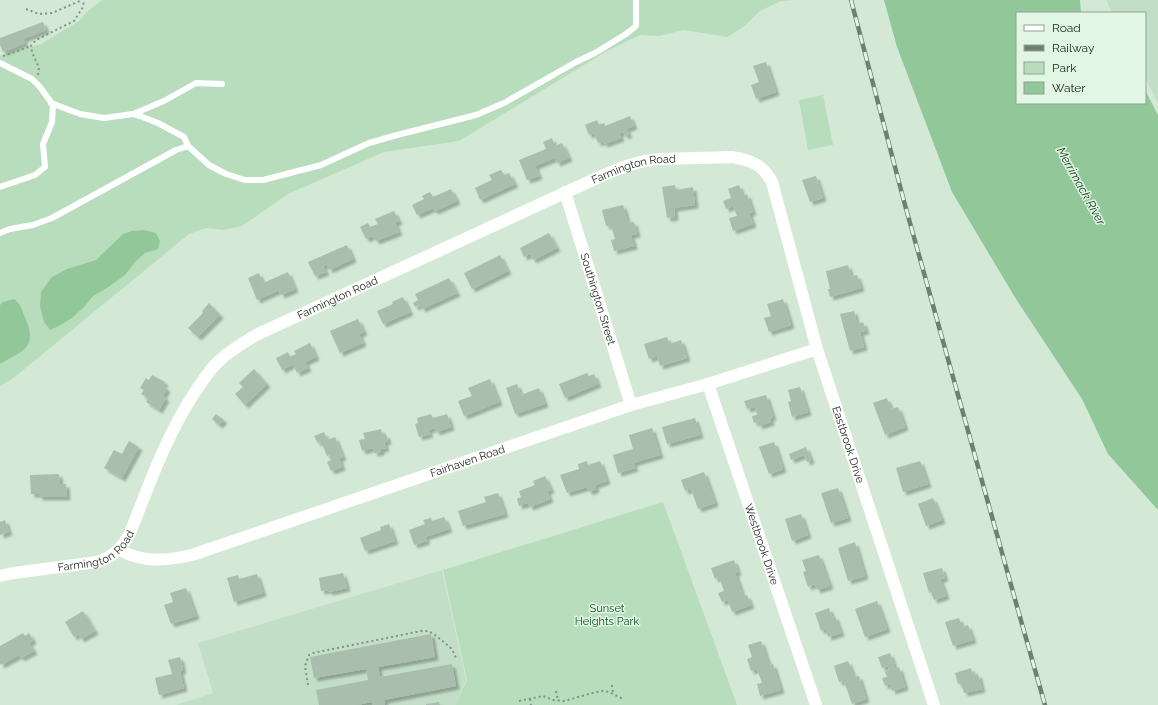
<svg xmlns="http://www.w3.org/2000/svg" width="1158" height="705" viewBox="0 0 1158 705" font-family="Raleway,sans-serif">
<defs>
<filter id="shadow"><feDropShadow dx="3.5" dy="3.5" stdDeviation="1" flood-color="#0004"/></filter>
</defs>
<rect width="100%" height="100%" fill="#d3e9d6"/>
<g fill="#c3dec7">
<path d="M1106,0H1158V103L1145,78V13H1112Z"/>
<path d="M442,570L466,680L455,705H176L213,693L198,643Z"/>
</g>
<g fill="#b8ddbd">
<path d="M102,0H795L781,1L760,11L742,28L727,37L684,30L659,36L640,35L607,51L459,141L384,152L288,194L242,226L224,230L206,228L189,234L11,380L0,386V56L41,44L79,21L89,10Z"/>
<path d="M823,95L833,145L808,150L799,100Z"/>
<path d="M663,502L737,705H455L467,680L443,570Z"/>
</g>
<g fill="#92c79a">
<path d="M884,0H1080L1081,13H1017V103H1145V90L1146,92L1158,115V510L1108,454L1082,399L1016,299L952,192L897,47Z"/>
<path d="M144,230L156,233L160,241L158,249L145,253L136,261L125,275L110,286L93,296L85,306L72,318L59,326L50,330L44,322L40,306L41,292L52,277L67,269L96,260L123,234L132,231Z"/>
<path d="M14,299C22,305 21,309 25,317C38,348 24,350 0,364V305L3,302Z"/>
</g>
<g fill="#a9beac" filter="url(#shadow)">
<path d="M43,22L46,30L23,39L25,43L3,52L0,45V38Z"/>
<path d="M766,62L776,92L756,99L751,85L759,82L753,66Z"/>
<path d="M630,116L634,126L626,129L629,134L625,136L623,132L619,134L621,138L604,144L603,141L598,143L594,133L589,135L585,125L597,120L599,125L604,123L605,126Z"/>
<path d="M552,138L555,146L562,143L569,158L557,163L555,158L535,166L539,176L527,180L519,160L546,149L543,142Z"/>
<path d="M501,170L504,175L509,173L515,184L480,200L475,188L492,180L489,175Z"/>
<path d="M816,176L823,198L810,202L802,180Z"/>
<path d="M675,185L676,190L693,187L695,205L674,208L675,217L667,218L662,187Z"/>
<path d="M739,185L743,196L747,194L753,212L749,213L753,224L733,231L729,218L737,216L733,206L726,209L723,201L731,198L728,189Z"/>
<path d="M451,189L457,201L435,211L433,208L417,215L412,205L424,199L422,196L430,192L433,197Z"/>
<path d="M623,205L628,223L634,222L637,234L631,235L634,246L614,251L611,240L615,239L611,225L606,226L602,210Z"/>
<path d="M394,211L399,221L395,223L399,232L376,241L373,236L366,239L360,227L368,223L370,227L378,224L375,219Z"/>
<path d="M549,233L557,248L533,260L530,254L524,257L520,248Z"/>
<path d="M347,245L353,259L329,270L327,264L323,266L326,272L315,276L308,262Z"/>
<path d="M500,255L508,271L472,289L464,273Z"/>
<path d="M848,265L851,276L857,275L861,288L830,297L828,289H830L826,271Z"/>
<path d="M288,272L295,289L281,295L279,290L257,300L248,278L259,273L263,283Z"/>
<path d="M449,278L457,293L422,309L420,305L415,307L413,303L418,300L415,294Z"/>
<path d="M403,297L410,312L383,324L377,311L393,304L392,302Z"/>
<path d="M783,299L791,325L769,332L764,318L771,316L767,304Z"/>
<path d="M209,303L220,315L198,337L188,328L203,313L202,311Z"/>
<path d="M854,311L857,324L863,322L866,331L860,332L864,347L850,351L840,314Z"/>
<path d="M358,319L364,332L359,334L363,343L340,353L330,331Z"/>
<path d="M667,337L669,344L681,340L687,358L660,366L657,356L649,359L644,344Z"/>
<path d="M310,343L316,357L305,362L308,368L297,373L293,364L282,370L276,358L288,352L290,357L296,354L294,351Z"/>
<path d="M254,369L267,384L245,405L235,394L243,387L239,383Z"/>
<path d="M587,373L589,376L594,374L598,384L565,398L559,384Z"/>
<path d="M152,375L165,382L163,386L167,388L163,396L166,398L159,410L146,402L148,398L141,394L144,390L140,388L146,378L149,380Z"/>
<path d="M490,379L499,402L464,416L458,401L472,396L468,388Z"/>
<path d="M517,384L521,395L539,388L545,404L515,414L506,388Z"/>
<path d="M800,387L808,412L792,417L788,402L791,401L788,390Z"/>
<path d="M766,395L773,417L770,418L771,422L759,426L758,422L754,423L752,416L757,415L755,407L747,409L744,401Z"/>
<path d="M887,398L891,409L898,407L905,427L885,435L873,403Z"/>
<path d="M216,414L224,420L219,425L212,419Z"/>
<path d="M431,414L433,418L447,414L451,427L436,432L435,428L428,430L430,434L419,437L415,424L418,423L417,418Z"/>
<path d="M695,418L700,435L667,444L662,427Z"/>
<path d="M652,428L660,455L633,463L635,468L618,473L613,455L633,449L629,435Z"/>
<path d="M381,429L382,435L386,434L388,441L384,442L386,448L381,449V452L374,453L373,448L362,451L359,440L365,439L363,433Z"/>
<path d="M324,432L327,440L335,437L343,457L339,458L342,467L331,471L327,462L331,460L329,455L327,456L321,442L318,443L314,436Z"/>
<path d="M129,441L139,447L122,478L104,468L114,450L122,454Z"/>
<path d="M774,442L783,469L769,474L759,447Z"/>
<path d="M806,447L811,460L807,462L804,455L791,460L789,454Z"/>
<path d="M587,461L588,465L600,461L607,481L595,485L596,489L589,492L587,487L567,493L560,475L579,469L578,464Z"/>
<path d="M920,461L928,484L903,492L896,468Z"/>
<path d="M704,472L715,503L698,509L691,489L685,491L681,480Z"/>
<path d="M59,474L60,484H66L67,497H39V494H31L30,475Z"/>
<path d="M545,476L551,490L547,491L550,499L530,507L528,503L519,506L517,499L521,497L519,491L535,485L533,481Z"/>
<path d="M838,488L848,518L831,523L821,493Z"/>
<path d="M498,493L505,514L463,526L458,511L486,502L484,497Z"/>
<path d="M933,498L942,520L926,526L918,504Z"/>
<path d="M801,514L808,535L792,541L785,519Z"/>
<path d="M444,517L449,529L425,537L427,541L414,545L409,530L425,524L423,520L431,518L432,521Z"/>
<path d="M5,520L9,532L0,535V522Z"/>
<path d="M389,524L395,541L365,551L360,538L381,530L380,527Z"/>
<path d="M855,542L865,576L848,581L838,548Z"/>
<path d="M819,555L830,586L817,590L815,584L808,587L803,572L806,571L802,560Z"/>
<path d="M734,560L738,572L735,573L743,596L747,595L751,605L732,612L728,600L722,602L718,593L724,591L719,577L715,579L711,568Z"/>
<path d="M942,568L945,578L940,579L946,596L934,600L931,592L929,593L923,573Z"/>
<path d="M343,573L347,588L329,592L328,590L321,591L319,578Z"/>
<path d="M257,574L263,593L234,602L227,578L238,575L239,579Z"/>
<path d="M186,588L196,616L171,624L164,605L173,602L170,593Z"/>
<path d="M877,601L887,629L865,637L855,609Z"/>
<path d="M829,608L832,617L835,616L841,633L828,637L826,629L821,631L815,613Z"/>
<path d="M83,611L95,631L81,639L78,634L74,637L65,622Z"/>
<path d="M959,618L962,627L968,625L973,640L953,646L945,622Z"/>
<path d="M23,633L25,636L29,633L33,640L29,643L34,651L21,658L19,655L1,665L0,663V646Z"/>
<path d="M431,634L435,657L378,667L380,677L452,664L456,686L384,700L385,705H373L372,702L357,705H319L316,690L368,680L366,669L314,678L310,657Z"/>
<path d="M761,641L769,665L773,664L781,690L760,696L757,684L762,683L757,669L751,671L747,659L752,657L748,645Z"/>
<path d="M890,653L895,669L899,667L905,687L892,691L890,684L885,686L882,678L887,677L885,672L889,670L888,666L882,668L878,657Z"/>
<path d="M180,657L183,670L180,671L184,688L159,695L155,678L172,674L168,660Z"/>
<path d="M848,661L854,677L859,676L866,699L852,704L844,681L839,682L834,666Z"/>
<path d="M971,668L973,675L978,674L982,689L964,693L961,683L958,684L955,673Z"/>
<path d="M439,702L440,705H426V704Z"/>
</g>
<g fill="none" stroke-linecap="round" stroke-linejoin="round">
<g stroke="#829184" stroke-width="2" stroke-dasharray="2 3" stroke-linecap="butt">
<path d="M26,9L39,14L52,13L82,0"/>
<path d="M3,56L31,46"/>
<path d="M38,75L39,68L32,52L31,46L33,43L38,39L74,21L83,7L84,0"/>
<path d="M308,685L305,666L309,655L313,653L421,631H428L434,634L452,649L456,658"/>
<path d="M612,685L613,694"/>
<path d="M556,691L558,701"/>
<path d="M530,699L531,705"/>
<path d="M519,701L543,696L553,700L564,701L596,692L603,691L609,692L623,699"/>
</g>
<g stroke="#fff" stroke-width="6">
<path d="M0,63L32,79L40,87L53,105L52,122L43,144L45,167L35,175L0,187"/>
<path d="M51,103L80,114L104,118L133,114L140,116L158,123L184,137L188,146"/>
<path d="M133,114L164,101L196,83L222,84"/>
<path d="M0,233L10,229L33,225L52,218L176,150L188,146L209,165L226,174L245,180H263L321,165L369,143L397,135L476,115L504,103L576,62L595,53L626,34L636,26V0"/>
</g>
<g stroke="#fff" stroke-width="12">
<path id="s1" d="M565,192L631,405"/>
<path id="s2" d="M708,384L816,705"/>
<path id="s3" d="M119,550C145,563 164,561 192,555L631,405L708,384L817,349"/>
<path id="s4" d="M0,576L14,573L97,562C113,557 122,548 130,533C149,485 166,436 195,392C202,382 209,370 219,361C230,350 243,343 256,335L597,178C618,169 638,160 661,159L732,157C751,160 762,164 772,182L817,349L934,705"/>
</g>
<g stroke="#717f73" stroke-width="4.5">
<path id="rail" d="M851,0L905,205L1018,610L1045,705"/>
</g>
<use href="#rail" stroke="#e1f6e3" stroke-width="3" stroke-dasharray="9" stroke-linecap="butt"/>
</g>
<g text-anchor="middle" stroke-width="3" stroke-linejoin="round" paint-order="stroke">
<g font-size="11" fill="#1b221c" stroke="#e1f6e3">
<text dy="4" stroke="none"><textPath href="#s4" startOffset="797">Farmington Road</textPath></text>
<text dy="4" stroke="none"><textPath href="#s4" startOffset="473">Farmington Road</textPath></text>
<text dy="4" stroke="none"><textPath href="#s1" startOffset="112">Southington Street</textPath></text>
<text dy="4" stroke="none"><textPath href="#s4" startOffset="1220">Eastbrook Drive</textPath></text>
<text dy="4" stroke="none"><textPath href="#s3" startOffset="366">Fairhaven Road</textPath></text>
<text dy="4" stroke="none"><textPath href="#s2" startOffset="169">Westbrook Drive</textPath></text>
<text dy="4" stroke="none"><textPath href="#s4" startOffset="102">Farmington Road</textPath></text>
</g>
<g font-size="11" fill="#114c21" stroke="#e1f6e3">
<text x="607" y="612">Sunset<tspan x="607" dy="13">Heights Park</tspan></text>
</g>
<g font-size="12" font-style="italic" fill="#133a1c" stroke="#e1f6e3">
<text transform="translate(1081 186) rotate(61)" y="4">Merrimack River</text>
</g>
</g>
<rect x="1016" y="12" width="130" height="92" fill="#e1f6e3" stroke="#92a193"/>
<rect x="1024" y="25" width="20" height="6" fill="#ffffff" stroke="#92a193"/>
<text x="1052" y="32" font-size="12" fill="#1b221c">Road</text>
<rect x="1024" y="45" width="20" height="6" fill="#717f73" stroke="#92a193"/>
<text x="1052" y="52" font-size="12" fill="#1b221c">Railway</text>
<rect x="1024" y="62" width="20" height="12" fill="#b8ddbd" stroke="#92a193"/>
<text x="1052" y="72" font-size="12" fill="#1b221c">Park</text>
<rect x="1024" y="82" width="20" height="12" fill="#92c79a" stroke="#92a193"/>
<text x="1052" y="92" font-size="12" fill="#1b221c">Water</text>
</svg>
